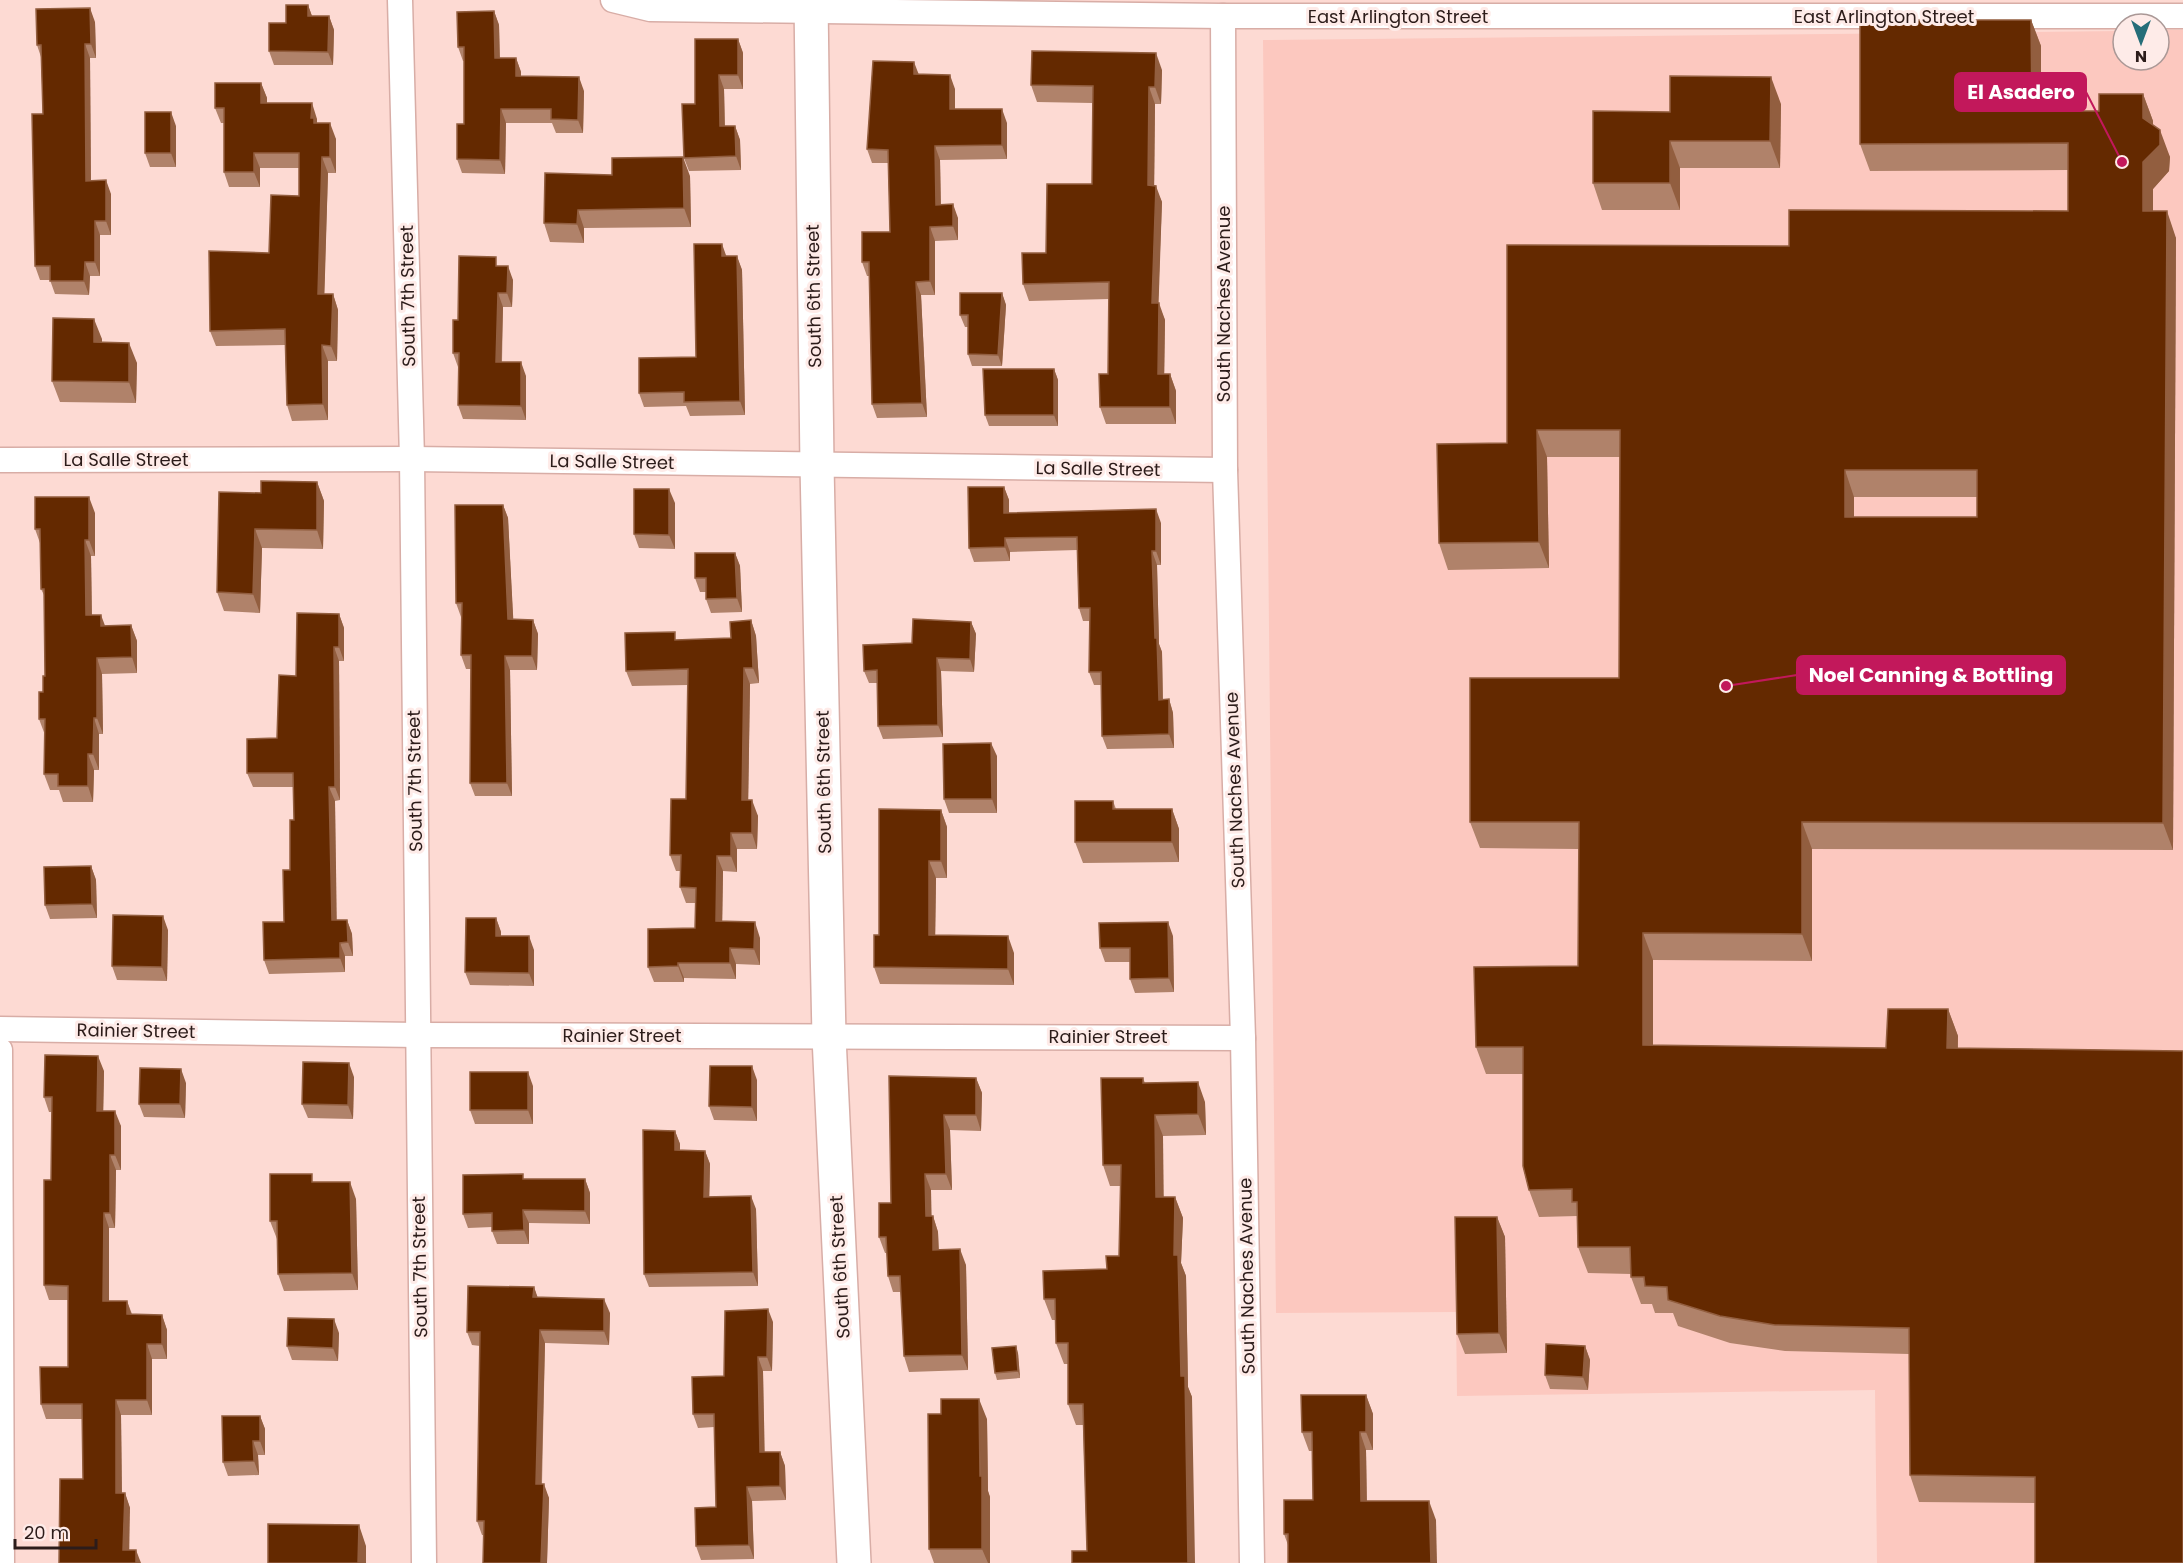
<svg xmlns="http://www.w3.org/2000/svg" width="2183" height="1563" viewBox="0 0 2183 1563" font-family="Poppins,sans-serif">
<rect width="100%" height="100%" fill="#fddad3"/>
<path fill="#fcc8bf" d="M2159,30H2183V1563H1877L1875,1390L1457,1396L1456,1312L1276,1313L1263,40L2123,31V60H2159Z"/>
<g fill="none" stroke-linecap="round" stroke-linejoin="round">
<g stroke="#d8ada6" stroke-width="27">
<g id="street">
<path d="M400,0L412,459L424,1563"/>
<path d="M613,0L650,9L1223,16H2183"/>
<path d="M1223,16L1225,470L1243,1038L1252,1563"/>
<path d="M0,460L412,459L1225,470"/>
<path d="M0,1029L418,1035L1243,1038"/>
<path d="M0,1050L2,1563"/>
</g>
</g>
<g stroke="#d8ada6" stroke-width="36">
<path id="secondary" d="M811,0L817,465L829,1037L854,1563"/>
</g>
<use href="#street" stroke="#fff" stroke-width="24"/>
<use href="#secondary" stroke="#fff" stroke-width="33"/>
</g>
<g fill="#b0826a" fill-rule="evenodd">
<path d="M308,5L312,16H329L334,30L333,65H274L269,51L286,23Z"/>
<path d="M494,11L499,25L500,58H516L521,72V76L584,91L583,133H556L552,123H506L505,174L462,173L457,159L464,124V61H463L458,47Z"/>
<path d="M2031,20L2041,46V111H2099L2143,94L2153,121V125L2170,157L2169,171L2153,189V211L2176,238L2173,850L1812,849V961L1653,960V1045L1886,1048L1948,1009L1958,1036V1048L2183,1051L2035,1503L1919,1502L1910,1475L1909,1354L1785,1351L1730,1343L1678,1326L1673,1313H1655L1652,1304H1641L1631,1277V1274L1588,1273L1578,1247L1577,1216L1539,1217L1529,1190L1523,1074H1486L1476,1047L1578,966L1579,849L1480,848L1470,822L1619,678L1620,457H1547L1549,568L1448,570L1439,543L1507,443L1789,246L2068,211V170L1870,171L1860,144ZM1854,497H1977V517H1854Z"/>
<path d="M95,22L96,58H90L91,181L111,194V235H100V276H90L89,295L55,294L50,280H40L35,266L43,114L41,57L37,45Z"/>
<path d="M738,39L743,53V89H724L725,126H735L740,140L741,170L689,171L684,158L695,104Z"/>
<path d="M1162,70L1161,104H1155L1154,185L1162,202L1158,303L1165,320L1164,374H1170L1176,391V424H1106L1100,407L1108,374L1109,299L1029,301L1023,284L1046,253L1092,184V103L1037,102L1031,85Z"/>
<path d="M918,74L955,89V109L1007,123V159L940,160L941,205L958,218V240L935,241V295H921L927,417L877,418L872,404L869,276H867L862,262L890,232L888,163H872L867,149Z"/>
<path d="M261,83L267,98V103L317,119V123L336,139V173H328L324,294H333L338,310L337,361H328V420L292,421L287,405L285,345L216,346L210,331L269,253L299,196V168H260V187H229L224,172V123H221L215,108Z"/>
<path d="M1781,104L1780,168H1680V210H1602L1593,183L1670,112Z"/>
<path d="M176,126V167H150L145,153Z"/>
<path d="M612,175L690,176L691,227L584,228V243L550,242L544,223Z"/>
<path d="M726,256L737,257L742,270L745,415L690,416L686,406L644,407L639,393L696,357Z"/>
<path d="M499,266L513,280L512,307H503L502,362L526,376V420L463,419L458,405V367L453,353L458,320Z"/>
<path d="M1002,293L1006,305L1002,366H972L968,354V327H965L960,315Z"/>
<path d="M102,339V342L137,363L136,403L60,402L52,381Z"/>
<path d="M1054,369L1058,380V426H989L985,415Z"/>
<path d="M317,482L324,501L323,549L262,548L260,613L224,611L217,592L261,493Z"/>
<path d="M1004,487L1009,500V513L1161,523V565H1157L1159,644L1162,652L1163,700L1169,699L1173,713L1174,748L1107,749L1102,736L1101,685H1094L1089,672L1090,621H1083L1079,608L1077,550L1010,552V561L974,562L969,548Z"/>
<path d="M675,503V549L639,548L634,534Z"/>
<path d="M503,505L508,518L513,619L533,620L538,634L537,670H510L512,796H475L470,783L471,669H466L461,655V617L456,603Z"/>
<path d="M95,513V556H91L92,615L105,626L131,625L137,641V673L102,674L103,734H99V770H94L93,802H63L59,790H50L44,774L45,735L39,719L45,676L44,595L41,589L40,543L35,529Z"/>
<path d="M735,553L740,566L742,612L711,613L706,599V592H700L695,578Z"/>
<path d="M339,614L344,628V661H339L340,800L335,801L336,920H347L352,934L353,956H345V972L269,974L264,960L284,922L290,870L294,820L293,787H253L247,773L277,738L296,676Z"/>
<path d="M751,620L756,636L759,683L750,684L748,800L758,816L757,849H737V872L723,871L722,921L760,938V965L736,964V979L684,978V982H654L648,967L695,928L696,903H686L680,887V871H676L670,855L686,799L688,685L632,686L626,671L678,640L731,638Z"/>
<path d="M971,622L976,634L974,672L941,671L943,737L883,739L878,726L877,683H869L864,671L912,643Z"/>
<path d="M997,756V813H949L944,799Z"/>
<path d="M1113,801L1116,809H1172L1179,829V862L1083,863L1075,842Z"/>
<path d="M941,810L947,827V878H936L935,935L1014,953V985L880,984L874,967L879,935Z"/>
<path d="M91,866L96,880L97,918L50,919L45,905Z"/>
<path d="M496,918L501,932V936L534,950V986L470,985L465,972Z"/>
<path d="M168,930L167,981L117,980L112,966Z"/>
<path d="M1173,936L1174,992L1135,993L1130,979V962H1105L1100,948Z"/>
<path d="M104,1071L103,1111L121,1126V1170H116L115,1228H109V1301H127L132,1314L162,1315L167,1330V1359H152V1415H121L122,1493H125L130,1508L59,1563L83,1479L82,1419H46L41,1404L68,1367V1300H49L44,1285L51,1180L52,1112H49L44,1097Z"/>
<path d="M889,1076L976,1078L982,1093L981,1131L950,1130L952,1190H931V1216H933L938,1232L939,1250L966,1265L968,1370L909,1372L904,1356L901,1292H893L888,1276L887,1253H885L879,1237L891,1203Z"/>
<path d="M354,1077L353,1119L308,1118L302,1104Z"/>
<path d="M1143,1078L1145,1083L1205,1102L1206,1135L1163,1136V1197H1175L1183,1218L1181,1263L1186,1276L1188,1387L1192,1397L1087,1551L1083,1425H1076L1068,1404V1364H1064L1056,1343V1320H1052L1044,1299L1107,1269L1119,1256L1121,1186H1110L1103,1165Z"/>
<path d="M757,1080V1121L714,1120L709,1106Z"/>
<path d="M186,1083L185,1118L144,1117L139,1104Z"/>
<path d="M533,1086V1124H475L470,1110Z"/>
<path d="M675,1131L680,1144V1150L705,1151L710,1164L709,1197L756,1209L758,1286L649,1287L644,1274Z"/>
<path d="M525,1179H585L590,1193V1224L529,1223V1244H497L492,1231V1227L468,1228L463,1214Z"/>
<path d="M315,1182L356,1199L358,1290L284,1291L278,1274L277,1239L270,1221Z"/>
<path d="M1497,1217L1505,1237L1507,1353L1465,1354L1457,1334Z"/>
<path d="M534,1287L537,1297L610,1313L609,1345L545,1343L542,1484L549,1498L547,1563H483V1535H482L477,1521L480,1346L472,1345L467,1332Z"/>
<path d="M773,1322L772,1371H763L764,1452H780L785,1466L786,1500L752,1501L754,1559L701,1560L696,1546L716,1507L714,1427L698,1428L693,1414Z"/>
<path d="M339,1333L338,1361L292,1360L287,1346Z"/>
<path d="M1585,1346L1590,1360L1588,1390L1550,1389L1545,1375Z"/>
<path d="M1018,1353L1020,1378L997,1380L995,1373Z"/>
<path d="M1366,1395L1373,1414V1450H1366L1367,1501L1436,1520L1288,1545L1284,1534L1313,1500V1451H1309L1302,1432Z"/>
<path d="M260,1416L265,1429V1455H258L259,1475L228,1476L223,1462Z"/>
<path d="M987,1419L988,1491L990,1497V1563H934L929,1549Z"/>
</g>
<g fill="#925e3f">
<path d="M308,5L313,19L308,16Z"/>
<path d="M90,8L95,22L96,58L91,44Z"/>
<path d="M494,11L499,25L500,72L495,58Z"/>
<path d="M329,16L334,30L333,65L328,52Z"/>
<path d="M2031,20L2041,46V137L2032,111Z"/>
<path d="M738,39L743,53V89L738,75Z"/>
<path d="M85,44L90,58L91,195L86,181Z"/>
<path d="M1156,53L1162,70L1161,104L1155,87Z"/>
<path d="M516,58L521,72V90L516,76Z"/>
<path d="M914,62L919,75L914,74Z"/>
<path d="M719,75L724,89L725,140L720,126Z"/>
<path d="M950,75L955,89V123L950,109Z"/>
<path d="M579,77L584,91L583,133L578,120Z"/>
<path d="M1771,77L1781,104L1780,168L1770,141Z"/>
<path d="M261,83L267,98V118L261,103Z"/>
<path d="M1149,87L1155,104L1154,202L1148,185Z"/>
<path d="M2143,94L2153,121V145L2143,118Z"/>
<path d="M312,103L317,119V127L311,118Z"/>
<path d="M501,109L506,123L505,174L500,160Z"/>
<path d="M1002,109L1007,123V159L1002,145Z"/>
<path d="M171,112L176,126V167L171,153Z"/>
<path d="M330,123L336,139V173L330,157Z"/>
<path d="M735,126L740,140L741,170L736,156Z"/>
<path d="M2160,130L2170,157L2169,171L2153,189V238L2143,211V162Z"/>
<path d="M1670,141L1680,168V210L1670,183Z"/>
<path d="M935,146L940,160L941,219L936,205Z"/>
<path d="M254,153L260,168V187L254,172Z"/>
<path d="M322,157L328,173L324,309L318,294Z"/>
<path d="M683,157L690,176L691,227L684,208Z"/>
<path d="M106,180L111,194V235L106,221Z"/>
<path d="M1156,186L1162,202L1158,320L1152,303Z"/>
<path d="M953,204L958,218V240L953,226Z"/>
<path d="M578,210L584,228V243L577,224Z"/>
<path d="M2167,211L2176,238L2173,850L2163,823Z"/>
<path d="M95,221L100,235V276L95,262Z"/>
<path d="M930,227L935,241V295L930,281Z"/>
<path d="M722,244L727,258L722,256Z"/>
<path d="M737,256L742,270L745,415L740,401Z"/>
<path d="M85,262L90,276L89,295L84,281Z"/>
<path d="M508,266L513,280L512,307L507,293Z"/>
<path d="M916,282L921,295L927,417L922,403Z"/>
<path d="M498,293L503,307L501,376L496,362Z"/>
<path d="M1002,293L1006,305L1002,366L998,355Z"/>
<path d="M333,294L338,310L337,361L331,346Z"/>
<path d="M1159,303L1165,320L1164,391L1158,374Z"/>
<path d="M94,319L102,339V363L94,342Z"/>
<path d="M129,343L137,363L136,403L129,382Z"/>
<path d="M322,345L328,361V420L323,404Z"/>
<path d="M521,362L526,376V420L521,406Z"/>
<path d="M1054,369L1058,380V426L1054,415Z"/>
<path d="M1170,374L1176,391V424L1170,407Z"/>
<path d="M1537,430L1547,457L1549,568L1539,542Z"/>
<path d="M1845,470L1854,497V544L1845,517Z"/>
<path d="M317,482L324,501L323,549L317,530Z"/>
<path d="M1004,487L1009,500V526L1004,513Z"/>
<path d="M669,489L675,503V549L669,535Z"/>
<path d="M89,497L95,513V556L89,540Z"/>
<path d="M503,505L508,518L514,633L508,619Z"/>
<path d="M1156,509L1161,523V565L1156,551Z"/>
<path d="M255,529L262,548L260,613L253,594Z"/>
<path d="M1005,538L1010,552V561L1005,547Z"/>
<path d="M85,540L91,556L92,631L86,615Z"/>
<path d="M1152,551L1157,565L1159,644L1162,652L1163,713L1159,700L1155,638Z"/>
<path d="M735,553L740,566L742,612L737,598Z"/>
<path d="M339,614L344,628V661L339,647Z"/>
<path d="M101,615L107,631L101,626Z"/>
<path d="M533,620L538,634L537,670L532,656Z"/>
<path d="M751,620L756,636L759,683L753,668Z"/>
<path d="M971,622L976,634L974,672L970,659Z"/>
<path d="M131,625L137,641V673L132,657Z"/>
<path d="M334,647L339,661L340,800L335,787Z"/>
<path d="M505,656L510,670L512,796L507,783Z"/>
<path d="M97,658L102,674L103,734L97,718Z"/>
<path d="M937,658L941,671L943,737L938,725Z"/>
<path d="M744,668L750,684L748,816L742,800Z"/>
<path d="M1169,699L1173,713L1174,748L1169,734Z"/>
<path d="M94,718L99,734V770L93,754Z"/>
<path d="M991,743L997,756V813L992,799Z"/>
<path d="M88,754L94,770L93,802L88,786Z"/>
<path d="M329,787L335,801L337,934L332,920Z"/>
<path d="M752,800L758,816L757,849L752,833Z"/>
<path d="M1172,809L1179,829V862L1172,842Z"/>
<path d="M941,810L947,827V878L941,861Z"/>
<path d="M1802,822L1812,849V961L1802,934Z"/>
<path d="M731,833L737,849V872L731,856Z"/>
<path d="M717,856L723,871L722,937L716,921Z"/>
<path d="M929,861L936,878L935,952L929,935Z"/>
<path d="M91,866L96,880L97,918L92,904Z"/>
<path d="M163,916L168,930L167,981L162,967Z"/>
<path d="M496,918L501,932V950L496,936Z"/>
<path d="M347,920L352,934L353,956L348,942Z"/>
<path d="M755,922L760,938V965L754,949Z"/>
<path d="M1168,922L1173,936L1174,992L1169,978Z"/>
<path d="M1643,933L1653,960V1072L1643,1045Z"/>
<path d="M529,936L534,950V986L529,973Z"/>
<path d="M1008,936L1014,953V985L1008,969Z"/>
<path d="M340,943L345,956V972L340,958Z"/>
<path d="M730,948L736,964V979L730,963Z"/>
<path d="M678,963L684,978V982L678,966Z"/>
<path d="M1948,1009L1958,1036L1957,1074L1947,1048Z"/>
<path d="M98,1056L104,1071L103,1125L97,1111Z"/>
<path d="M349,1063L354,1077L353,1119L348,1105Z"/>
<path d="M752,1066L757,1080V1121L752,1107Z"/>
<path d="M181,1069L186,1083L185,1118L180,1104Z"/>
<path d="M528,1072L533,1086V1124L528,1110Z"/>
<path d="M976,1078L982,1093L981,1131L976,1115Z"/>
<path d="M1198,1082L1205,1102L1206,1135L1198,1114Z"/>
<path d="M115,1111L121,1126V1170L115,1155Z"/>
<path d="M944,1115L950,1130L952,1190L946,1174Z"/>
<path d="M1155,1115L1163,1136L1164,1218L1156,1197Z"/>
<path d="M675,1131L680,1144V1164L675,1150Z"/>
<path d="M705,1151L710,1164L709,1211L704,1197Z"/>
<path d="M110,1155L116,1170L115,1228L110,1213Z"/>
<path d="M925,1174L931,1190L932,1232L926,1216Z"/>
<path d="M585,1179L590,1193V1224L585,1211Z"/>
<path d="M350,1182L356,1199L358,1290L352,1273Z"/>
<path d="M751,1196L756,1209L758,1286L753,1272Z"/>
<path d="M1175,1197L1183,1218L1181,1263L1186,1276L1188,1387L1192,1397L1195,1563H1188L1181,1376L1174,1255Z"/>
<path d="M523,1210L529,1223V1244L524,1230Z"/>
<path d="M104,1213L109,1228V1316L103,1301Z"/>
<path d="M933,1216L938,1232L939,1266L933,1250Z"/>
<path d="M1497,1217L1505,1237L1507,1353L1499,1333Z"/>
<path d="M960,1249L966,1265L968,1370L962,1355Z"/>
<path d="M534,1287L539,1301L533,1297Z"/>
<path d="M604,1299L610,1313L609,1345L604,1331Z"/>
<path d="M127,1301L132,1316L127,1314Z"/>
<path d="M768,1309L773,1322L772,1371L767,1357Z"/>
<path d="M162,1315L167,1330V1359L162,1344Z"/>
<path d="M334,1319L339,1333L338,1361L333,1348Z"/>
<path d="M540,1330L545,1343L541,1498L536,1484Z"/>
<path d="M147,1344L152,1359V1415L147,1400Z"/>
<path d="M1016,1346L1018,1353L1020,1378L1018,1371Z"/>
<path d="M1585,1346L1590,1360L1588,1390L1583,1377Z"/>
<path d="M758,1357L763,1371L765,1466L760,1452Z"/>
<path d="M1366,1395L1373,1414V1450L1366,1432Z"/>
<path d="M979,1399L987,1419L988,1491L990,1497V1563H988L982,1549Z"/>
<path d="M116,1400L121,1415L122,1508L116,1493Z"/>
<path d="M260,1416L265,1429V1455L260,1441Z"/>
<path d="M1360,1432L1366,1450L1367,1519L1361,1501Z"/>
<path d="M253,1441L258,1455L259,1475L254,1461Z"/>
<path d="M780,1452L785,1466L786,1500L780,1486Z"/>
<path d="M544,1484L549,1498L547,1563H541Z"/>
<path d="M747,1487L752,1501L754,1559L749,1545Z"/>
<path d="M125,1493L130,1508L129,1563L123,1550Z"/>
<path d="M1429,1501L1436,1520L1437,1563H1431Z"/>
<path d="M359,1525L366,1546V1563H358Z"/>
<path d="M136,1550L141,1563H136Z"/>
</g>
<g fill="#642900" stroke="#925e3f" stroke-width="1.5" fill-rule="evenodd">
<path d="M286,5H308V16H329L328,52L269,51V23H286Z"/>
<path d="M90,8L91,44H85L86,181L106,180V221H95V262H85L84,281H50V266H35L32,114H43L41,45H37L36,9Z"/>
<path d="M494,11L495,58H516V76L579,77L578,120L551,119V109H501L500,160L457,159V124H464V47H458L457,12Z"/>
<path d="M1860,20H2031L2032,111H2099V94H2143V118L2160,130V145L2143,162V211H2167L2163,823L1802,822V934L1643,933V1045L1886,1048L1888,1009H1948L1947,1048L2183,1051V1563H2035V1477L1910,1475L1909,1328L1775,1325L1720,1316L1668,1300L1667,1287L1645,1286L1644,1277H1631L1630,1247H1578L1577,1202H1572V1189L1529,1190L1523,1166V1047H1476L1474,967L1578,966L1579,822H1470V678H1619L1620,430H1537L1539,542L1439,543L1437,444L1507,443V245L1789,246V210L2068,211V143L1860,144ZM1845,470H1977V517H1845Z"/>
<path d="M695,39H738V75H719L720,126H735L736,156L684,158L682,104H695Z"/>
<path d="M1032,51L1156,53L1155,87H1149L1148,185L1156,186L1152,303H1159L1158,374H1170V407H1100L1099,374H1108L1109,282L1023,284L1022,253H1046L1047,184H1092L1093,86L1031,85Z"/>
<path d="M873,61L914,62V74L950,75V109H1002V145L935,146L936,205L953,204V226L930,227V281L916,282L922,403L872,404L869,262H862V232H890L888,150L867,149Z"/>
<path d="M1670,76L1771,77L1770,141H1670V183H1593V111L1670,112Z"/>
<path d="M215,83H261V103H312L311,118H314V123H330V157H322L318,294H333L331,346L322,345L323,404L287,405L285,329L210,331L209,251L269,253L271,195L299,196V153H254V172H224V108H215Z"/>
<rect x="145" y="112" width="26" height="41"/>
<path d="M683,157L684,208L578,210L577,224L544,223L545,173L612,175V158Z"/>
<path d="M694,244H722V256H737L740,401L684,402V392L639,393V358L696,357Z"/>
<path d="M459,256L496,257V266H508L507,293H498L496,362H521V406L458,405L459,353H453V320H458Z"/>
<path d="M960,293H1002L998,355L968,354V315H960Z"/>
<path d="M53,318L94,319V342L129,343V382L52,381Z"/>
<path d="M983,369H1054V415H985Z"/>
<path d="M261,481L317,482V530L255,529L253,594L217,592L219,492L261,493Z"/>
<path d="M968,487H1004V513L1156,509V551H1152L1155,638H1157L1159,700L1169,699V734L1102,736L1101,672H1089L1090,608H1079L1077,537L1005,538V547L969,548Z"/>
<path d="M634,489H669V535L634,534Z"/>
<path d="M35,497H89V540H85L86,615H101V626L131,625L132,657L97,658V718H94L93,754H88V786H58V774H44L45,719H39V692H43V676H45L44,589H41L40,529H35Z"/>
<path d="M455,505H503L508,619L533,620L532,656H505L507,783H470L471,655H461L462,603H456Z"/>
<path d="M695,553H735L737,598L706,599V578H695Z"/>
<path d="M297,613L339,614V647H334L335,787H329L332,920H347L348,942L340,943V958L264,960L263,922H284L283,870H290V820H294L293,773H247V739L277,738L279,675L296,676Z"/>
<path d="M913,619L971,622L970,659L937,658L938,725L878,726L877,670L864,671L863,645L912,643Z"/>
<path d="M751,620L753,668H744L742,800H752V833H731V856H717L716,921L755,922L754,949L730,948V963H678V966L648,967V929L695,928L696,888L680,887L681,855H670L671,799H686L688,669L626,671L625,633L675,632V640L731,638L730,622Z"/>
<path d="M991,743L992,799H944L943,744Z"/>
<path d="M1075,801H1113V809H1172V842H1075Z"/>
<path d="M879,809L941,810V861H929V935L1008,936V969L874,967V935H879Z"/>
<path d="M91,866L92,904L45,905L44,867Z"/>
<path d="M113,915L163,916L162,967L112,966Z"/>
<path d="M466,918H496V936H529V973L465,972Z"/>
<path d="M1168,922L1169,978L1130,979V948H1100L1099,923Z"/>
<path d="M45,1055L98,1056L97,1111H115V1155H110V1213H104L103,1301H127V1314L162,1315V1344H147V1400H116V1493H125L123,1550H136V1563H59L60,1479H83L82,1404H41L40,1367H68V1286L44,1285V1180H51L52,1097H44Z"/>
<path d="M303,1062L349,1063L348,1105L302,1104Z"/>
<path d="M710,1066H752V1107L709,1106Z"/>
<path d="M140,1068L181,1069L180,1104H139Z"/>
<rect x="470" y="1072" width="58" height="38"/>
<path d="M889,1076L976,1078V1115H944L946,1174H925L926,1216H933V1250L960,1249L962,1355L904,1356L900,1276H888L886,1237H879V1203H891Z"/>
<path d="M1101,1078H1143V1083L1198,1082V1114L1155,1115L1156,1197H1175L1174,1255H1178L1181,1376H1185L1188,1563H1072V1551H1087L1083,1404H1068V1343H1056L1055,1299H1044L1043,1271L1107,1269L1106,1256H1119L1121,1165H1103Z"/>
<path d="M643,1130L675,1131V1150L705,1151L704,1197L751,1196L753,1272L644,1274Z"/>
<path d="M270,1174H312V1182H350L352,1273L278,1274L277,1221H270Z"/>
<path d="M523,1174V1179H585V1211L523,1210L524,1230L492,1231V1213L463,1214V1175Z"/>
<path d="M1455,1217H1497L1499,1333L1457,1334Z"/>
<path d="M468,1286L534,1287L533,1297L604,1299V1331L540,1330L536,1484H544L541,1563H483L484,1521H477L480,1332H467Z"/>
<path d="M768,1309L767,1357H758L760,1452H780V1486L747,1487L749,1545L696,1546L695,1508L716,1507L714,1414H693L692,1377L724,1376L725,1311Z"/>
<path d="M288,1318L334,1319L333,1348L287,1346Z"/>
<path d="M1546,1344L1585,1346L1583,1377L1545,1375Z"/>
<path d="M1016,1346L1018,1371L995,1373L992,1348Z"/>
<path d="M1301,1395H1366V1432H1360L1361,1501H1429L1431,1563H1288V1534H1284V1500H1313L1312,1432H1302Z"/>
<path d="M941,1399H979L980,1476H982V1549H929L928,1414H941Z"/>
<path d="M222,1416H260V1441H253L254,1461L223,1462Z"/>
<path d="M268,1524L359,1525L358,1563H268Z"/>
</g>
<g text-anchor="middle" stroke-width="6" stroke-linejoin="round" paint-order="stroke">
<g font-size="18" fill="#2c1c1a" stroke="#feebe8">
<text x="1398" y="23">East Arlington Street</text>
<text x="1884" y="23">East Arlington Street</text>
<text transform="translate(408 296) rotate(-91)" y="6">South 7th Street</text>
<text transform="translate(814 296) rotate(-91)" y="6">South 6th Street</text>
<text transform="translate(1224 304) rotate(-90)" y="6">South Naches Avenue</text>
<text x="126" y="466">La Salle Street</text>
<text transform="translate(612 462) rotate(1)" y="6">La Salle Street</text>
<text transform="translate(1098 469) rotate(1)" y="6">La Salle Street</text>
<text transform="translate(415 781) rotate(-91)" y="6">South 7th Street</text>
<text transform="translate(824 782) rotate(-91)" y="6">South 6th Street</text>
<text transform="translate(1235 790) rotate(-92)" y="6">South Naches Avenue</text>
<text transform="translate(136 1031) rotate(1)" y="6">Rainier Street</text>
<text x="622" y="1042">Rainier Street</text>
<text x="1108" y="1043">Rainier Street</text>
<text transform="translate(420 1267) rotate(-91)" y="6">South 7th Street</text>
<text transform="translate(840 1267) rotate(-93)" y="6">South 6th Street</text>
<text transform="translate(1247 1276) rotate(-91)" y="6">South Naches Avenue</text>
</g>
</g>
<path fill="none" stroke="#c2185b" stroke-width="2" d="M2122 162L2086 92M1726 686L1797 675"/>
<g fill="#c2185b" stroke="#feebe8" stroke-width="2">
<circle cx="2122" cy="162" r="6"/>
<circle cx="1726" cy="686" r="6"/>
</g>
<g fill="#c2185b" stroke="#c2185b" stroke-width="2">
<rect x="1955" y="73" width="131" height="38" rx="6"/>
<rect x="1797" y="656" width="268" height="38" rx="6"/>
</g>
<g font-size="20" text-anchor="middle" font-weight="bold" fill="#fff">
<text x="2021" y="99">El Asadero</text>
<text x="1931" y="682">Noel Canning &amp; Bottling</text>
</g>
<g transform="translate(2141 42) rotate(180)"><circle r="28" fill="#feebe8" stroke="#aa9896" stroke-width="1.5"/>
<path d="M0-4.5L10 22L0 15L-10 22Z" fill="#256e79"/>
<text y="-9" font-size="16" font-weight="bold" text-anchor="middle" fill="#2c1c1a">N</text>
</g>
<path d="M15 1539v9h81v-9" fill="none" stroke="#2c1c1a" stroke-width="3"/>
<text x="24" y="1539" font-size="18" fill="#2c1c1a" stroke="#feebe8" stroke-width="4.5" paint-order="stroke">20 m</text>
</svg>
